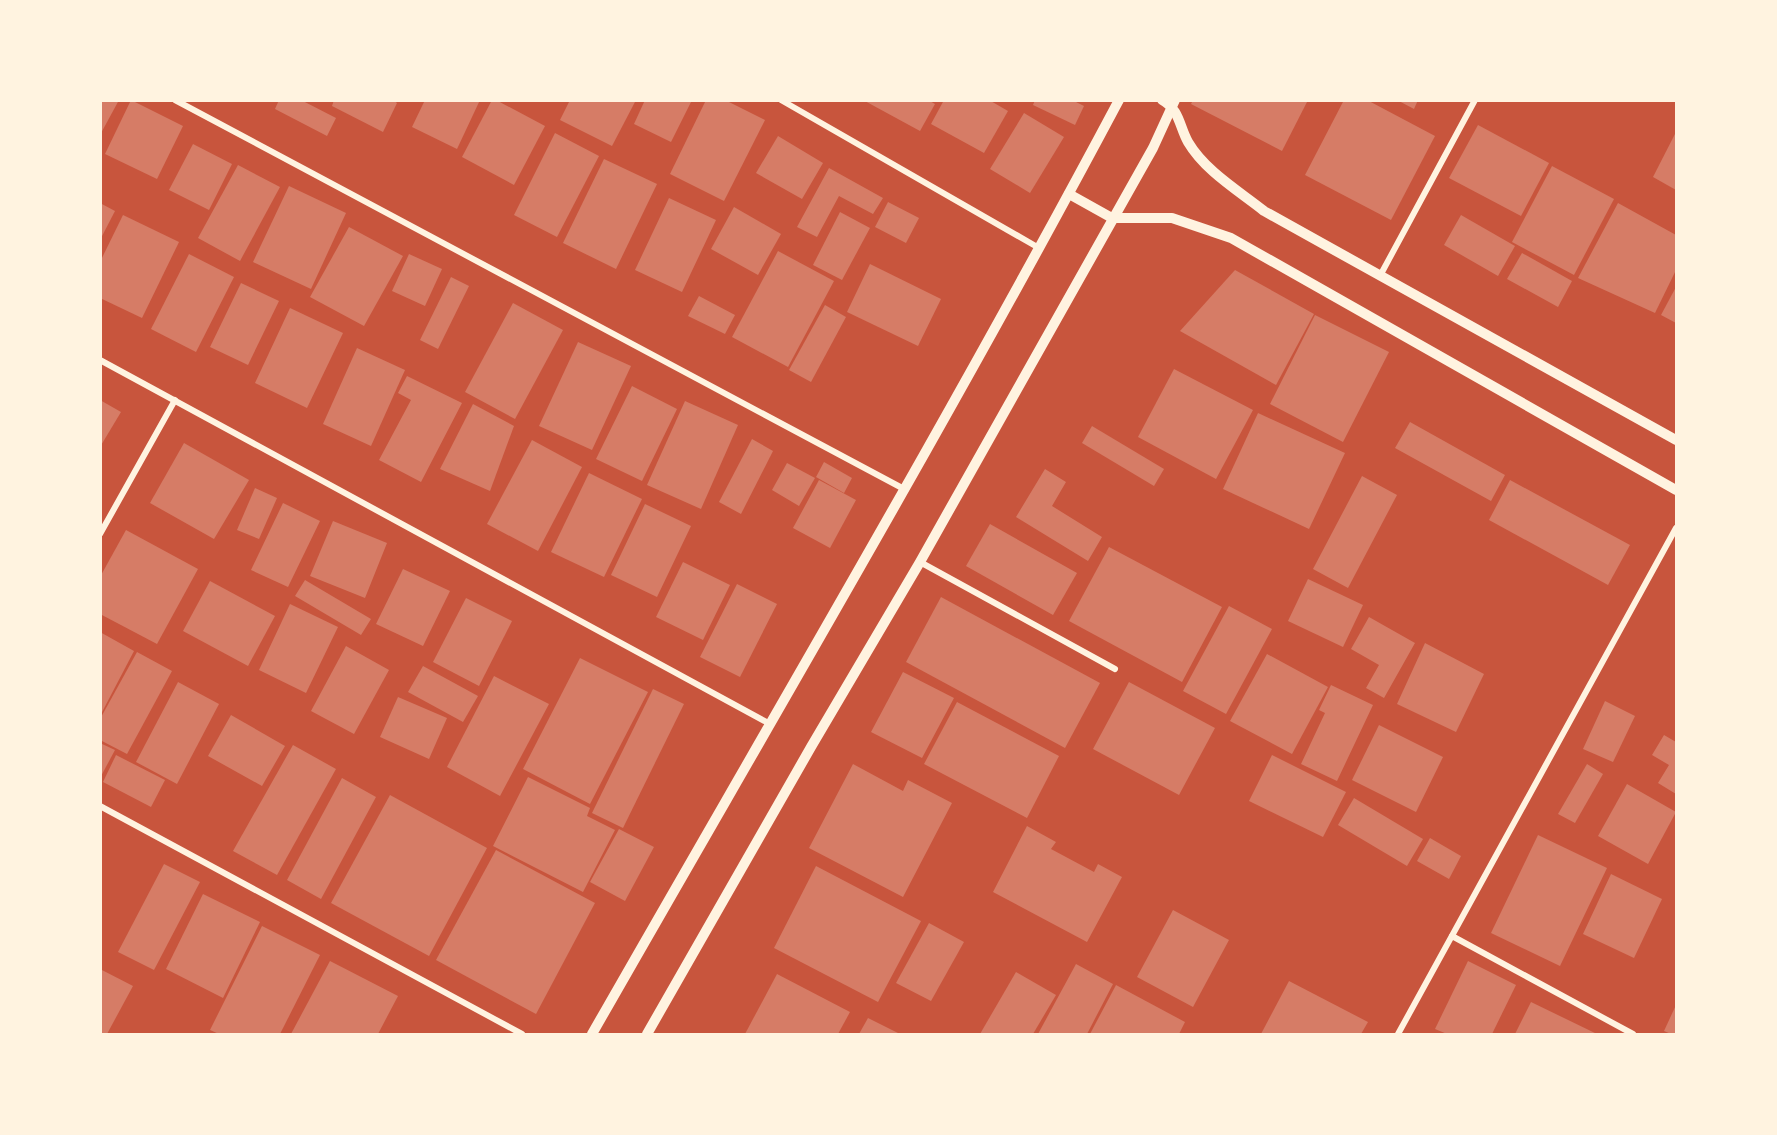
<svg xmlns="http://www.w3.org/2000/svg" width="1777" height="1135" viewBox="0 0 1777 1135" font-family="'Nunito Sans',sans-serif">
<rect width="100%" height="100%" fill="#c8553d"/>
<g fill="#d67c66">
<path d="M100,100H119L100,135Z"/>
<path d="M131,100L183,126L157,179L105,154Z"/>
<path d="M279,100H301L336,118L327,136L275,109Z"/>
<path d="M334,100H393L397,103L383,132L332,106Z"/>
<path d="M425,100H480L457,149L412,127Z"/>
<path d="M492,100H496L545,126L514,185L462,157Z"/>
<path d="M570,100H636L612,146L560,120Z"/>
<path d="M645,100H692L671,142L634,124Z"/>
<path d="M706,100H725L765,120L724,201L670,174Z"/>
<path d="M863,100H928L935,104L920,131Z"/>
<path d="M944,100H989L1008,111L984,153L931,124Z"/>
<path d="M1035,100H1072L1084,106L1075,125L1033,105Z"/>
<path d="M1193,100H1308L1282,151L1191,104Z"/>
<path d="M1344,100H1367L1435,136L1391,220L1305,175Z"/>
<path d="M1397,100H1418L1414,109Z"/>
<path d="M1024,113L1064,137L1030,193L990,169Z"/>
<path d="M1478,125L1549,163L1521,216L1449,178Z"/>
<path d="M1676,132V190L1653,177Z"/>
<path d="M555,133L599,156L557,237L514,215Z"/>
<path d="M778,136L823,163L802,199L756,173Z"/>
<path d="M193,144L232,164L209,210L169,190Z"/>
<path d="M604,159L657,184L616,269L563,243Z"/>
<path d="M238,165L280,187L240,261L198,238Z"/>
<path d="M1552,166L1614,199L1574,275L1512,242Z"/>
<path d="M829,168L883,198L873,214L839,196L817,237L797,227Z"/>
<path d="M289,186L346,213L311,289L253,262Z"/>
<path d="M669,198L716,220L682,292L635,270Z"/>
<path d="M888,202L919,218L906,243L875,227Z"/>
<path d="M100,203L115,211L100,240Z"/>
<path d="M1618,203L1676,235V270L1655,313L1578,278Z"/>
<path d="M734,207L781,234L758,275L711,249Z"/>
<path d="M840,212L870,228L842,280L813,265Z"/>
<path d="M123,215L179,242L142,318L100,298V262Z"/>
<path d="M1461,215L1515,246L1498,276L1444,245Z"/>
<path d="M349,227L403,256L364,326L310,297Z"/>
<path d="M778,251L834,281L788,367L732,337Z"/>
<path d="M1522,253L1572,281L1558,307L1507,279Z"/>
<path d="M189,254L234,277L196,352L151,329Z"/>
<path d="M409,254L442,269L425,306L392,291Z"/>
<path d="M870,264L941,299L918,346L847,312Z"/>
<path d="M1235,270L1314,314L1276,385L1180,331Z"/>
<path d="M451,277L469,286L438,349L420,340Z"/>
<path d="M241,283L279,301L248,365L210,347Z"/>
<path d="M1676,287V323L1661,315Z"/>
<path d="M699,296L735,315L725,334L688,316Z"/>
<path d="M513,303L563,330L515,419L465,392Z"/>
<path d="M825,305L846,317L811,382L789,370Z"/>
<path d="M290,308L343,333L307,408L255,383Z"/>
<path d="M1315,315L1389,352L1343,442L1270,404Z"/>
<path d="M578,342L631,366L592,450L539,426Z"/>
<path d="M357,348L405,370L371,446L323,424Z"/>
<path d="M1174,369L1253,410L1216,479L1138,437Z"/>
<path d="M407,376L462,403L421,482L379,460L411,400L398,393Z"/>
<path d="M632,386L677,409L642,481L596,459Z"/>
<path d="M100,400L121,412L100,447Z"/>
<path d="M685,401L738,425L701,509L647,485Z"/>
<path d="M473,404L514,426L490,491L440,469Z"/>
<path d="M1258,413L1345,453L1309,529L1223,489Z"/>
<path d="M1410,422L1505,475L1491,501L1395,448Z"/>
<path d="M1092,426L1164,469L1154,486L1082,443Z"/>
<path d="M752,439L773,451L741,514L719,502Z"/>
<path d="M532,440L582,467L538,551L487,524Z"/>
<path d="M184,443L249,480L214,539L150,503Z"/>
<path d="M824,462L852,478L844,493L816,477Z"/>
<path d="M787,463L815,478L799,506L772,490Z"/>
<path d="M1045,469L1066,482L1052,506L1102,537L1088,561L1016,517Z"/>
<path d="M589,473L642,499L604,577L551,552Z"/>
<path d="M1362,476L1397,495L1348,588L1313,569Z"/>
<path d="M819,480L856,500L830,548L793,528Z"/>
<path d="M1510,480L1630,545L1608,585L1489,520Z"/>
<path d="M255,488L277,498L259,539L237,530Z"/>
<path d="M283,503L320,521L288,587L251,570Z"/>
<path d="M645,504L691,526L657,597L611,575Z"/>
<path d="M333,521L387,543L365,598L310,576Z"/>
<path d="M990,524L1077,573L1053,615L966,566Z"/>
<path d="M126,530L198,569L157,644L100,614V577Z"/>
<path d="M1109,547L1222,607L1182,682L1069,621Z"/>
<path d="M683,562L730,585L703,640L656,617Z"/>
<path d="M403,569L450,591L423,646L376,624Z"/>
<path d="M1308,579L1363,605L1343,647L1288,621Z"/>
<path d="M305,580L371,619L361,635L295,596Z"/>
<path d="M210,581L275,616L248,666L183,631Z"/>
<path d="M737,584L777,604L740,677L700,657Z"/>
<path d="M941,597L1100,683L1065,748L906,662Z"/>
<path d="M466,598L512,621L479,686L433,662Z"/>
<path d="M290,604L338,627L306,693L259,670Z"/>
<path d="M1229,606L1272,629L1226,714L1183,691Z"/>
<path d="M1369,617L1415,643L1384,698L1366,688L1379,665L1351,649Z"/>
<path d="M100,632L134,651L100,716Z"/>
<path d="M1425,643L1484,674L1456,732L1397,704Z"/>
<path d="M346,646L389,670L354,734L311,711Z"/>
<path d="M137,652L172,671L127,754L100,740V719Z"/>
<path d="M1267,654L1328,687L1292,754L1230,721Z"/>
<path d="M580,658L648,692L590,804L523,769Z"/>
<path d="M423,666L478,696L463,722L408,692Z"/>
<path d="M903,672L954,698L922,758L871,732Z"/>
<path d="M494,676L549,704L500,796L447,767Z"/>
<path d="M178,682L219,704L177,784L136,762Z"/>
<path d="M1129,682L1215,728L1179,795L1093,749Z"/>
<path d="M1331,685L1373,705L1337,781L1301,764L1325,713L1319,710Z"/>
<path d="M653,689L684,704L623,828L592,813Z"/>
<path d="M398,697L447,718L429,759L380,737Z"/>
<path d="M1605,701L1635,716L1613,762L1583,749Z"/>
<path d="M957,702L1059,756L1027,818L924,764Z"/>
<path d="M231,715L285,746L262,786L208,756Z"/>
<path d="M1379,725L1443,757L1416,812L1352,780Z"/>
<path d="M1664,735L1676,742V794L1658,783L1669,765L1652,755Z"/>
<path d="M100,743L115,750L100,778Z"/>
<path d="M293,745L336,769L277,875L233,851Z"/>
<path d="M116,755L165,780L151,807L103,782Z"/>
<path d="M1272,755L1346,792L1323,837L1249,801Z"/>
<path d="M853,764L903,791L908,780L952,803L903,897L809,848Z"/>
<path d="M1587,764L1603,774L1575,823L1558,814Z"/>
<path d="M528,777L590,808L587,816L615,830L583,892L493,846Z"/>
<path d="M342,778L376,797L321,899L287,880Z"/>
<path d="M1627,784L1676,812L1648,864L1598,836Z"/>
<path d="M390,795L487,848L429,956L331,903Z"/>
<path d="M1354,798L1423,839L1407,866L1338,825Z"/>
<path d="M1027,826L1056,842L1051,849L1094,872L1098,864L1122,877L1087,942L993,892Z"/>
<path d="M619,829L654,847L625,901L590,882Z"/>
<path d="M1538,835L1607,868L1560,966L1491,933Z"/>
<path d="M1430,838L1461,856L1449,879L1417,861Z"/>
<path d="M496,850L595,903L536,1014L436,960Z"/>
<path d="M164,864L200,882L154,970L118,952Z"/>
<path d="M816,866L921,921L878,1002L774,948Z"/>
<path d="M1611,874L1662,899L1634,958L1583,934Z"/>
<path d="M203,894L260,922L223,998L166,969Z"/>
<path d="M1173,910L1229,940L1193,1007L1137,977Z"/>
<path d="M929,923L964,942L931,1001L896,983Z"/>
<path d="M262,926L320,955L280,1034H219L210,1030Z"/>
<path d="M330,961L398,996L378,1034H291Z"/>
<path d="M1468,961L1516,985L1492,1034H1447L1435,1029Z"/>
<path d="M1076,964L1113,984L1087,1034H1038Z"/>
<path d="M100,969L133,986L107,1034H100Z"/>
<path d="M1016,972L1056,995L1033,1034H980Z"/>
<path d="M777,974L850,1012L838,1034H745Z"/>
<path d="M1289,981L1368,1022L1361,1034H1261Z"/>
<path d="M1116,985L1185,1022L1179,1034H1090Z"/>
<path d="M1531,1002L1597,1034H1515Z"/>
<path d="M1676,1005V1034H1671L1664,1031Z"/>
<path d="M868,1018L900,1034H859Z"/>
</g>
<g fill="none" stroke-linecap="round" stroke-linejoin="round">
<g stroke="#fff3e0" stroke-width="6">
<path d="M175,100L904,489"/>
<path d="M781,100L1039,248"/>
<path d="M1381,274L1475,100"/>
<path d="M100,360L770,724"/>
<path d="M100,534L175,400"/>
<path d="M920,562L1115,669"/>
<path d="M100,806L522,1034"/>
<path d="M1452,936L1633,1034"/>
<path d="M1398,1034L1676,528"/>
</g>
<g stroke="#fff3e0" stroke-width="10">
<path d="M1162,100C1180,110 1179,126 1188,142C1205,171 1239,191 1264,211L1676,440"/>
<path d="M1069,194L1112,218H1172L1231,238L1676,490"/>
<path d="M592,1034C769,724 951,416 1119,100"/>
<path d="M647,1034L811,747L920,562L1153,148L1175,100"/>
</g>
</g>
<rect width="1777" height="1135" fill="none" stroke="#fff3e0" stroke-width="204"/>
</svg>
